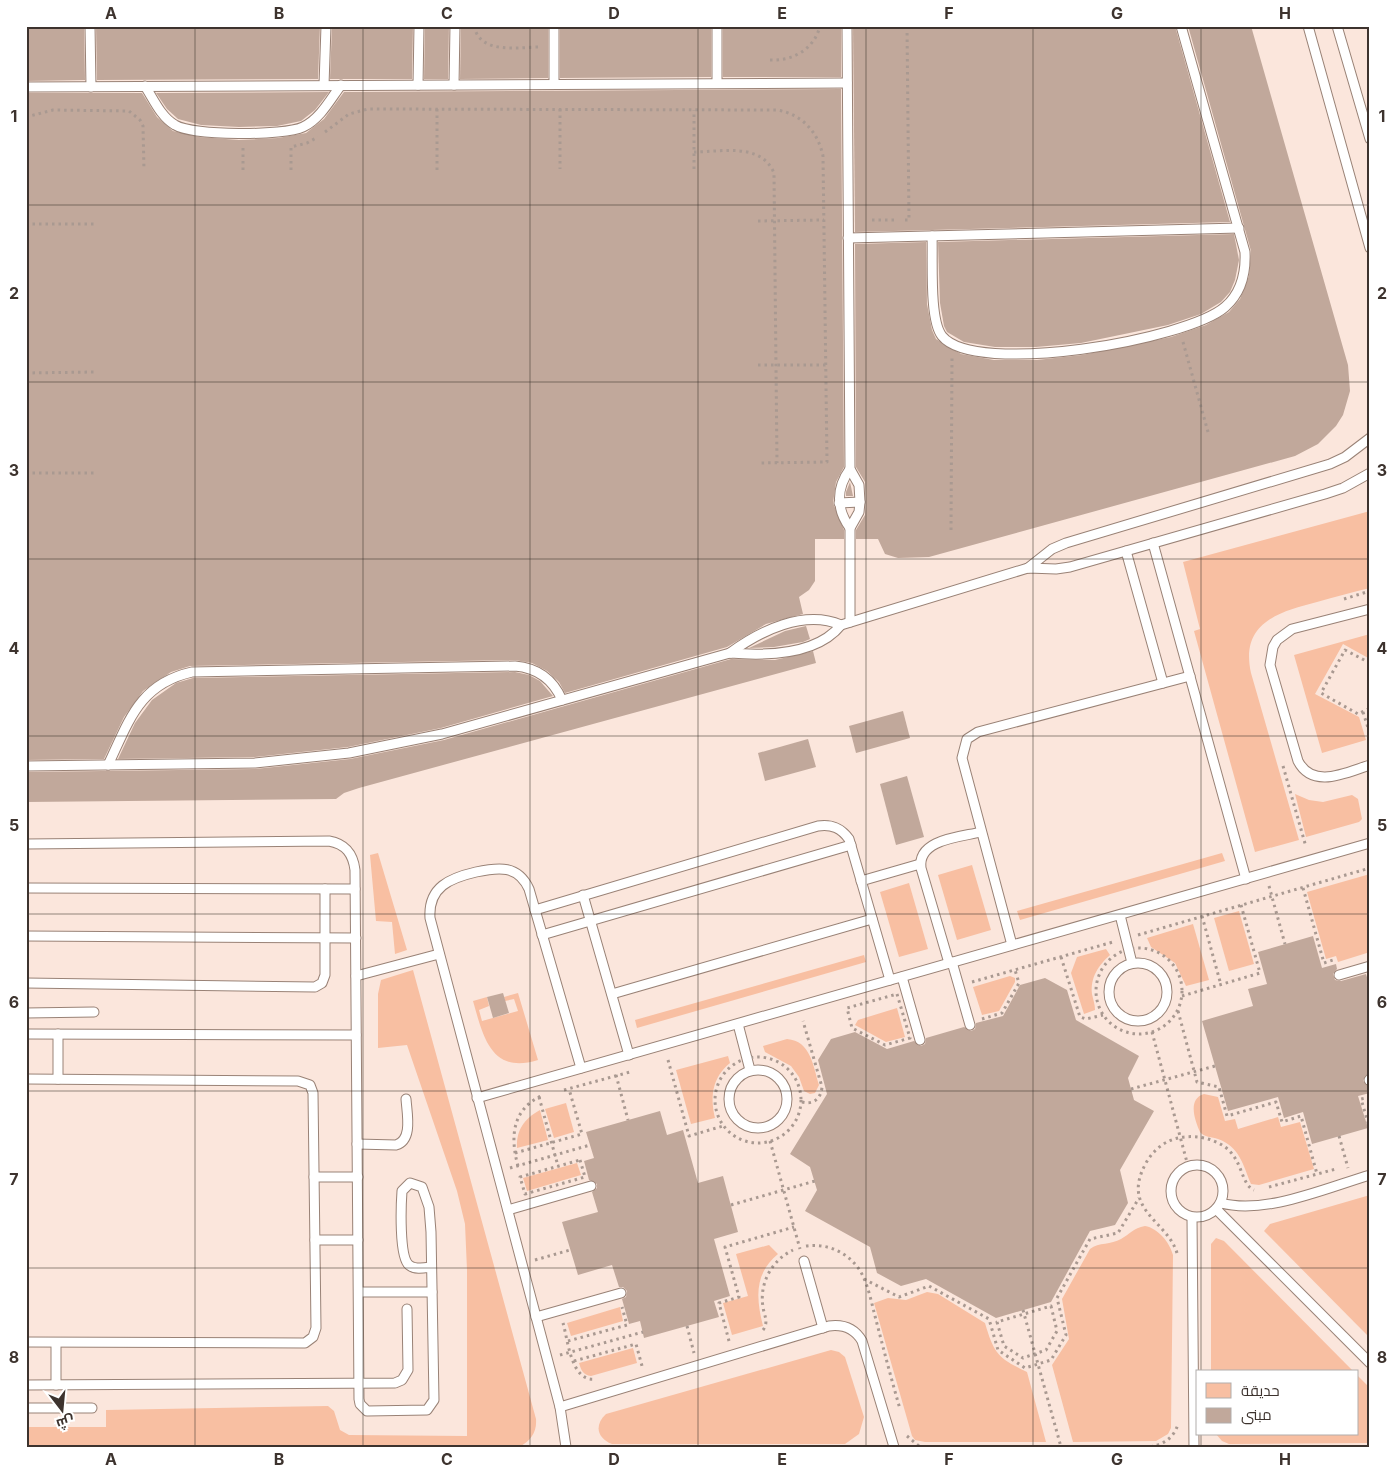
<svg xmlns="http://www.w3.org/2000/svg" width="1396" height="1473" viewBox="0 0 1396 1473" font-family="Inter,Cairo,sans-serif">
<rect width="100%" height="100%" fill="#fbe6dc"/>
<g fill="#f8bfa2">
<path d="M1370,511V588C1352,592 1335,597 1317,602C1278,612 1240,623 1251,673L1299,840L1255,852L1194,631L1200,629L1183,562Z"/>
<path d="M1370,634V659L1343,644L1315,694L1359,717L1366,740L1322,753L1294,655Z"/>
<path d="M1295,794L1309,800L1323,802L1352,795L1358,799L1362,819L1359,822L1306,837Z"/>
<path d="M378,853L407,950L395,954L392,922L376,921L370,855Z"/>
<path d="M1222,853L1225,861L1020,920L1017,911Z"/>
<path d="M972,865L991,930L957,940L938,875Z"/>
<path d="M1370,874V952L1338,962L1336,956L1326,959L1307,892Z"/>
<path d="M909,883L928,949L899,957L880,892Z"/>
<path d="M1239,911L1254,964L1229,971L1214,918Z"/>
<path d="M1193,924L1209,980L1186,986L1175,963L1151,947L1147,938Z"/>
<path d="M1106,949L1110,955C1099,965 1090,977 1092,994C1093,999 1095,1004 1095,1010L1084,1014L1071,973L1077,957Z"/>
<path d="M864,955L866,962L637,1028L635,1020Z"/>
<path d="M413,970L536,1419C537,1432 531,1441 519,1447H29V1427H106V1410L328,1406L334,1411L340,1430L349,1435L467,1436V1270L465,1224L457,1191L407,1045L378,1048V994L381,980Z"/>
<path d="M1010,976L1015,978V982L999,1011L982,1015L973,987Z"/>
<path d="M518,993L538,1060C491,1075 483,1036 473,1001L487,997L489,1006L479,1010L482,1021L518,1011L514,999L505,1001L504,997Z"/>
<path d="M897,1008L905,1037L886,1042L855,1025L858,1020Z"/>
<path d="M787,1039C811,1041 813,1066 819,1085L815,1093L810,1094L804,1091L799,1077L791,1066L765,1052L763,1046Z"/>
<path d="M728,1056L730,1063C712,1078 710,1096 715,1118L691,1124L676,1070Z"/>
<path d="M1204,1094L1218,1097L1225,1121L1235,1119L1238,1129L1278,1117L1281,1127L1300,1122L1314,1169L1259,1185L1251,1184C1243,1165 1240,1147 1218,1139C1212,1137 1204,1137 1200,1132C1195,1121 1187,1099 1204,1094Z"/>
<path d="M566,1103L574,1132L554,1138L545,1109Z"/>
<path d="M540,1110L548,1140L517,1148C516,1130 524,1119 540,1110Z"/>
<path d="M577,1163L581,1175L527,1191L523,1178Z"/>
<path d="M1370,1195V1338L1264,1231L1270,1224Z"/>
<path d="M1145,1226C1158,1228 1170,1243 1173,1255L1171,1428L1168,1434L1156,1441L1073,1442L1052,1365L1069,1339L1062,1299L1090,1249C1099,1242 1111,1245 1121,1239C1130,1234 1133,1228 1145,1226Z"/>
<path d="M1216,1238L1224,1241L1354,1372H1211V1244Z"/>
<path d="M769,1245L778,1254C754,1274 756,1298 763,1326L732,1335L723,1303L748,1296L736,1254Z"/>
<path d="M927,1292L938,1294L985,1323C994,1354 998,1358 1027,1372L1046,1442H925L915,1440L912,1436L874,1303L888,1298L906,1300Z"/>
<path d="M620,1307L623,1321L571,1336L567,1323Z"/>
<path d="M633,1348L637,1363L591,1376C583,1375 581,1370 579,1363Z"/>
<path d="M831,1350L839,1352L845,1357L864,1417L859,1434L845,1444H612C597,1438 594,1425 606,1414Z"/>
<path d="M1357,1375L1370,1388V1443L1229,1444L1222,1441L1216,1434H1357Z"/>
</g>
<g fill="#c1a89b">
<path d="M26,26H84L85,80L26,81Z"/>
<path d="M96,26H320L318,79L97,80Z"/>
<path d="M332,26H413L412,79H330Z"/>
<path d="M425,26H449L448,79H424Z"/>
<path d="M461,26H548V78L460,79Z"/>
<path d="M560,26H711V77L560,78Z"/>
<rect x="723" y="26" width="118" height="51"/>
<path d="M853,26H1175L1230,222L855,232Z"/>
<path d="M1188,26H1251L1348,365L1350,391L1343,415L1336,426L1318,444L1295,456L929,557L898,558L885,554L878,539H856V530L865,515L866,502L865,482L856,467L855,244L926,242L927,304L932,330L936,339L961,354L994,360H1037L1082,355L1171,337L1206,325L1229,312L1240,299L1249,276L1251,251Z"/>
<path d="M841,89L844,467L836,482L833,503L844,530V539H815V581L809,590L799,597L803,614L766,624L727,647L565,693L559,682L547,671L532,663L515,660L190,666L171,672L143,691L124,717L104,759L26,760V93H142L157,117L173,131L199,137L239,140L278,138L306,133L324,119L344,92Z"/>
<path d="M329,92L315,110L301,121L277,126L239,127L201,125L178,119L167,109L156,93Z"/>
<path d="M1234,234L1239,260L1235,280L1230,292L1221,302L1201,314L1168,325L1081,343L1036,347H995L964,342L947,332L944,326L940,303L938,242Z"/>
<path d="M850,482L853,496H846V492Z"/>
<path d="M806,626L810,639L803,642L774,647L749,648L785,631Z"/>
<path d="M813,651L816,663L359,788L344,793L336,799L26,802V772L255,769L350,759L444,740L731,659L775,660Z"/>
<path d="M515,672L529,675L540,681L553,696L441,728L348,747L255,757L118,759L135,723L152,700L176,683L193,678Z"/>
<path d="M903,711L910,738L856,753L849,726Z"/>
<path d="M808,739L816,767L765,781L758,753Z"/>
<path d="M907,776L924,837L896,845L880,784Z"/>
<path d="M1313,936L1322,968L1336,964L1337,969L1333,974L1335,980L1341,981L1366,974L1370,987V1073L1365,1076L1363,1081L1370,1086V1093L1358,1096L1368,1128L1312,1144L1303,1112L1284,1118L1278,1097L1228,1111L1202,1021L1253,1006L1248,989L1267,984L1258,952Z"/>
<path d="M1045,978L1067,990L1076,1020L1139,1056L1128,1078L1134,1100L1154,1111L1120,1170L1128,1203L1115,1225L1090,1231L1051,1302L996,1318L926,1279L901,1286L877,1273L870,1247L805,1211L817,1190L810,1167L790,1154L827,1094L818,1060L831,1039L855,1032L887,1049L914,1041L921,1046L925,1044L926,1038L964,1027L971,1031L975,1029L976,1023L1003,1016L1020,985Z"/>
<path d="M503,993L509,1013L493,1018L487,997Z"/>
<path d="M660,1111L667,1135L683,1130L698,1183L723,1176L738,1232L714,1239L730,1296L714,1301L719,1317L644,1338L640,1321L629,1324L622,1299L626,1297L627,1291L623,1287H619L612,1265L578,1275L562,1222L598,1212L592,1192L597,1188V1184L589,1180L584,1161L594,1158L586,1132Z"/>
</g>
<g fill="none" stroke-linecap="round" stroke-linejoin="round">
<g stroke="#998276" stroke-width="11">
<g id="service">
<path d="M90,26L91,87"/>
<path d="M847,26L850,469L859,485L860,502L859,512L850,528V622"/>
<path d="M1308,26L1370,248"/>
<path d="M1337,26L1370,139"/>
<path d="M554,83V26"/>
<path d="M717,83V26"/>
<path d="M324,85L326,26"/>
<path d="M418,85L419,26"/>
<path d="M454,85L455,26"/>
<path d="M145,86C154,100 161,117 175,125C193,136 284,136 303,127C320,119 330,100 341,85"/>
<path d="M26,87L847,83"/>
<path d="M932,236C933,259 929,320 942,336C975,377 1187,340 1225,307C1241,293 1246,273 1245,252L1181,26"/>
<path d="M848,238L1239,228"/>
<path d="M839,503L860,502"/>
<path d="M850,528C836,509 836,488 850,469"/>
<path d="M1153,543L1246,879"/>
<path d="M1126,551L1163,683"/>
<path d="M1028,568L1052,549L1066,543L1330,464L1345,457L1370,438"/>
<path d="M1370,609L1292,629L1277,640L1273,647L1270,665L1298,761C1313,790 1347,772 1370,765"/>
<path d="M730,653C760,631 804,609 841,625"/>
<path d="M108,765C129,721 139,684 192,672L515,666C538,668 553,679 562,700"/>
<path d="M26,766L255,763L349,753L442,734L730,653C766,656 817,655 841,625L1028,568L1056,569L1070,567L1325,494L1343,488L1370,473"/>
<path d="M26,844L329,841C346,844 353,854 355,870L359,1399L360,1404L367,1411L427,1410L434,1400L431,1232L429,1207L422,1187L410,1183L402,1191C401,1205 399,1257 409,1265C415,1270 424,1268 431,1267"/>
<path d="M861,881L920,864"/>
<path d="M26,888L355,889"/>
<path d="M583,895L629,1055"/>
<path d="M535,910L818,826C832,824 841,828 849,839L890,980"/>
<path d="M1120,915L1132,963"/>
<path d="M542,935L851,845"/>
<path d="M26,936L356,938"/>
<path d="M1012,945L962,758L967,739L978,732L1190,676"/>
<path d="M952,962L970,1025"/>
<circle cx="1138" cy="992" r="29"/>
<path d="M949,963L921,868C917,839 961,837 981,832"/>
<path d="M1339,975L1370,966"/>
<path d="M356,976L439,954"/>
<path d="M902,977L920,1040"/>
<path d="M26,983L315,987L322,983L325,975V889"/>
<path d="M612,994L872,919"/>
<path d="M26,1013L94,1012"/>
<path d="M738,1024L750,1070"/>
<path d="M26,1034L356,1035"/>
<circle cx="758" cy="1099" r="29"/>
<path d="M26,1079L298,1081L310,1085L313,1093L316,1328L313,1337L305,1343L26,1342"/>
<path d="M58,1079V1034"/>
<path d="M1369,1080L1370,1079"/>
<path d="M477,1098L1370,843"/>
<path d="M357,1144L396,1145C413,1140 407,1114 406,1099"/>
<circle cx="1197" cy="1191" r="26"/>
<path d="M314,1177H358"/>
<path d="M1221,1203C1265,1215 1326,1188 1370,1175"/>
<path d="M1216,1209L1370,1363"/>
<path d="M508,1210L591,1186"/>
<path d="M1192,1217L1194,1447"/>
<path d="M315,1240H358"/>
<path d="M804,1261L823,1328"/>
<path d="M359,1292H432"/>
<path d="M536,1317L621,1293"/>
<path d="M56,1343V1385"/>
<path d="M26,1385L395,1383L402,1380L408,1370L407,1309"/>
<path d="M560,1407L829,1326C844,1324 855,1329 862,1341L894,1447"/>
<path d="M26,1408H92"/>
<path d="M566,1447L560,1407L430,918C428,887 450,878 476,872C499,867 518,865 529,889L581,1068"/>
</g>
</g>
<g stroke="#a99991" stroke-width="3" stroke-dasharray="2.5 4" stroke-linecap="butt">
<path d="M474,26C480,55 518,47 541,47"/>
<path d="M770,60C792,61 814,50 820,26"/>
<path d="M437,109V170"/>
<path d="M560,109V169"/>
<path d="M26,117L53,110L129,111L140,120L143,126L144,170"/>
<path d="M325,132L349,114L368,109L777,110C802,114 818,132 823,156L827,462L758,463"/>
<path d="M243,148V170"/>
<path d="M694,152C721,152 761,142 774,173L777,463"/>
<path d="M694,169V110"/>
<path d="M291,170V147L307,143L318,137"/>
<path d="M872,220H897"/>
<path d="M905,220H909L907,26"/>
<path d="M758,221L824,220"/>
<path d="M26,224H95"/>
<path d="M1183,342L1208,432"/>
<path d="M758,365H826"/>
<path d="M26,373L95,372"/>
<path d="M26,473H95"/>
<path d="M951,530L952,358"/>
<path d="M1344,599L1370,591"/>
<path d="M1370,663L1345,650L1321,693L1358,714L1370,708"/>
<path d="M1363,712L1370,734"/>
<path d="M1283,766L1306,847"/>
<path d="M1269,886L1285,944"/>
<path d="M1303,888L1324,963L1333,960"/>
<path d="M1202,916L1221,985"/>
<path d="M1138,935L1370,868"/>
<circle cx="1139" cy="991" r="43"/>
<path d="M1061,957L1080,1017L1086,1019L1103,1015"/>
<path d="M972,982L1113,942"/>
<path d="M897,994L910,1038L885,1045L852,1028L847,1008Z"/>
<path d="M1182,996L1260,973L1241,905"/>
<path d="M1178,1011L1197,1082L1219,1087L1227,1116L1276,1102L1282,1122L1301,1116L1317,1174"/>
<path d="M982,1019L1002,1013L1019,983L1015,970"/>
<path d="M1152,1032L1188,1166"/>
<circle cx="758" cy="1100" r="43"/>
<path d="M668,1060L689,1136L723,1126"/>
<path d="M616,1075L628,1120"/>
<path d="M1131,1089L1215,1066"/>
<path d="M564,1090L630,1072"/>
<path d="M539,1097L558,1166"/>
<path d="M1370,1097L1361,1099L1370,1129"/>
<path d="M802,1102C813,1105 821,1099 822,1087L803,1021"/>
<path d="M1339,1136L1348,1168"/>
<path d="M770,1141L800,1249"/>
<path d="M515,1153L582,1134L569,1089"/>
<path d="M580,1160L585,1177L525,1194L520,1177Z"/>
<path d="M518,1166C510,1137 512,1110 541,1096"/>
<path d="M510,1168L590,1145"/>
<path d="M1269,1187L1336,1169"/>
<path d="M731,1205L815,1181"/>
<path d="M806,1246C827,1243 847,1252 859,1269C868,1283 871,1301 875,1316C883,1347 891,1378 900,1409"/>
<path d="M1177,1253C1167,1220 1120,1210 1146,1163C1152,1152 1162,1143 1174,1139C1191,1134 1211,1137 1225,1147C1243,1160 1241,1185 1254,1190"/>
<path d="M535,1260L570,1250"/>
<path d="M864,1279L899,1297L929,1286L989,1319L998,1350L1025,1368L1051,1360L1066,1335L1057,1298L1090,1239L1118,1233L1139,1198"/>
<path d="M1051,1306L1057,1331L1046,1350L1023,1358L1004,1346L997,1322Z"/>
<path d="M1023,1310L1061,1447"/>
<path d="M563,1323C568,1340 571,1382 595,1379"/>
<path d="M687,1326L694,1353"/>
<path d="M763,1330C769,1322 764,1315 763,1307C759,1283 772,1260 793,1250"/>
<path d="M568,1341L627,1325L622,1307"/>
<path d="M729,1341L719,1303L739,1297L725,1247L794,1227"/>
<path d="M560,1355L643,1332"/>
<path d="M574,1361L636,1344L642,1366"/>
<path d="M907,1436L920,1447"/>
<path d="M1105,1447C1130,1447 1169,1455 1178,1424"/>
</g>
<use href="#service" stroke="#fff" stroke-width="9"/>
</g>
<path fill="none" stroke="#3d332e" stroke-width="1" stroke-opacity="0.55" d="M195,26V1447M363,26V1447M530,26V1447M698,26V1447M866,26V1447M1033,26V1447M1201,26V1372M26,205H1370M26,382H1370M26,559H1370M26,736H1370M26,914H1370M26,1091H1370M26,1268H1370M1201,1434V1447"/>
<rect width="1396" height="1473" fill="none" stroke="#ffffff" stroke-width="55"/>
<rect x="1196" y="1370" width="162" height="65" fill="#ffffff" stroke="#b1adab"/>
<rect x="1206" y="1383" width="25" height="15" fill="#f8bfa2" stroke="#b1adab"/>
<text x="1241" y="1396" font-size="15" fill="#3d332e">حديقة</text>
<rect x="1206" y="1408" width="25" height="15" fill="#c1a89b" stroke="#b1adab"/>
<text x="1241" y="1420" font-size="15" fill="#3d332e">مبنى</text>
<g transform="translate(62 1410) rotate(164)" stroke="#ffffff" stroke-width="4" paint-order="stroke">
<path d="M0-4L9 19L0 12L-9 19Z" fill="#3d332e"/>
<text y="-8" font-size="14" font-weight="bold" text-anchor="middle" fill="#3d332e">ش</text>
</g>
<rect x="28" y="28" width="1340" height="1418" fill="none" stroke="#3d332e" stroke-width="2"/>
<g font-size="16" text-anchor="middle" font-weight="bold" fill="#3d332e">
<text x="111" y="19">A</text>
<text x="279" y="19">B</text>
<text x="447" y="19">C</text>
<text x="614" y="19">D</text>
<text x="782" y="19">E</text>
<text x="949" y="19">F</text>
<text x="1117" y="19">G</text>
<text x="1285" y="19">H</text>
<text x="14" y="122">1</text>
<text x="1382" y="122">1</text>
<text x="14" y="299">2</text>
<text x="1382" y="299">2</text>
<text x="14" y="476">3</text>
<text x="1382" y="476">3</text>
<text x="14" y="654">4</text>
<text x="1382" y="654">4</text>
<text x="14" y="831">5</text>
<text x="1382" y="831">5</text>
<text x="14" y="1008">6</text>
<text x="1382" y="1008">6</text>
<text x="14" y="1185">7</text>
<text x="1382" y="1185">7</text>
<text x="14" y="1363">8</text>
<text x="1382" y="1363">8</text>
<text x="111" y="1465">A</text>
<text x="279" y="1465">B</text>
<text x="447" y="1465">C</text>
<text x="614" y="1465">D</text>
<text x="782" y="1465">E</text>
<text x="949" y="1465">F</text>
<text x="1117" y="1465">G</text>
<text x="1285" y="1465">H</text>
</g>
</svg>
